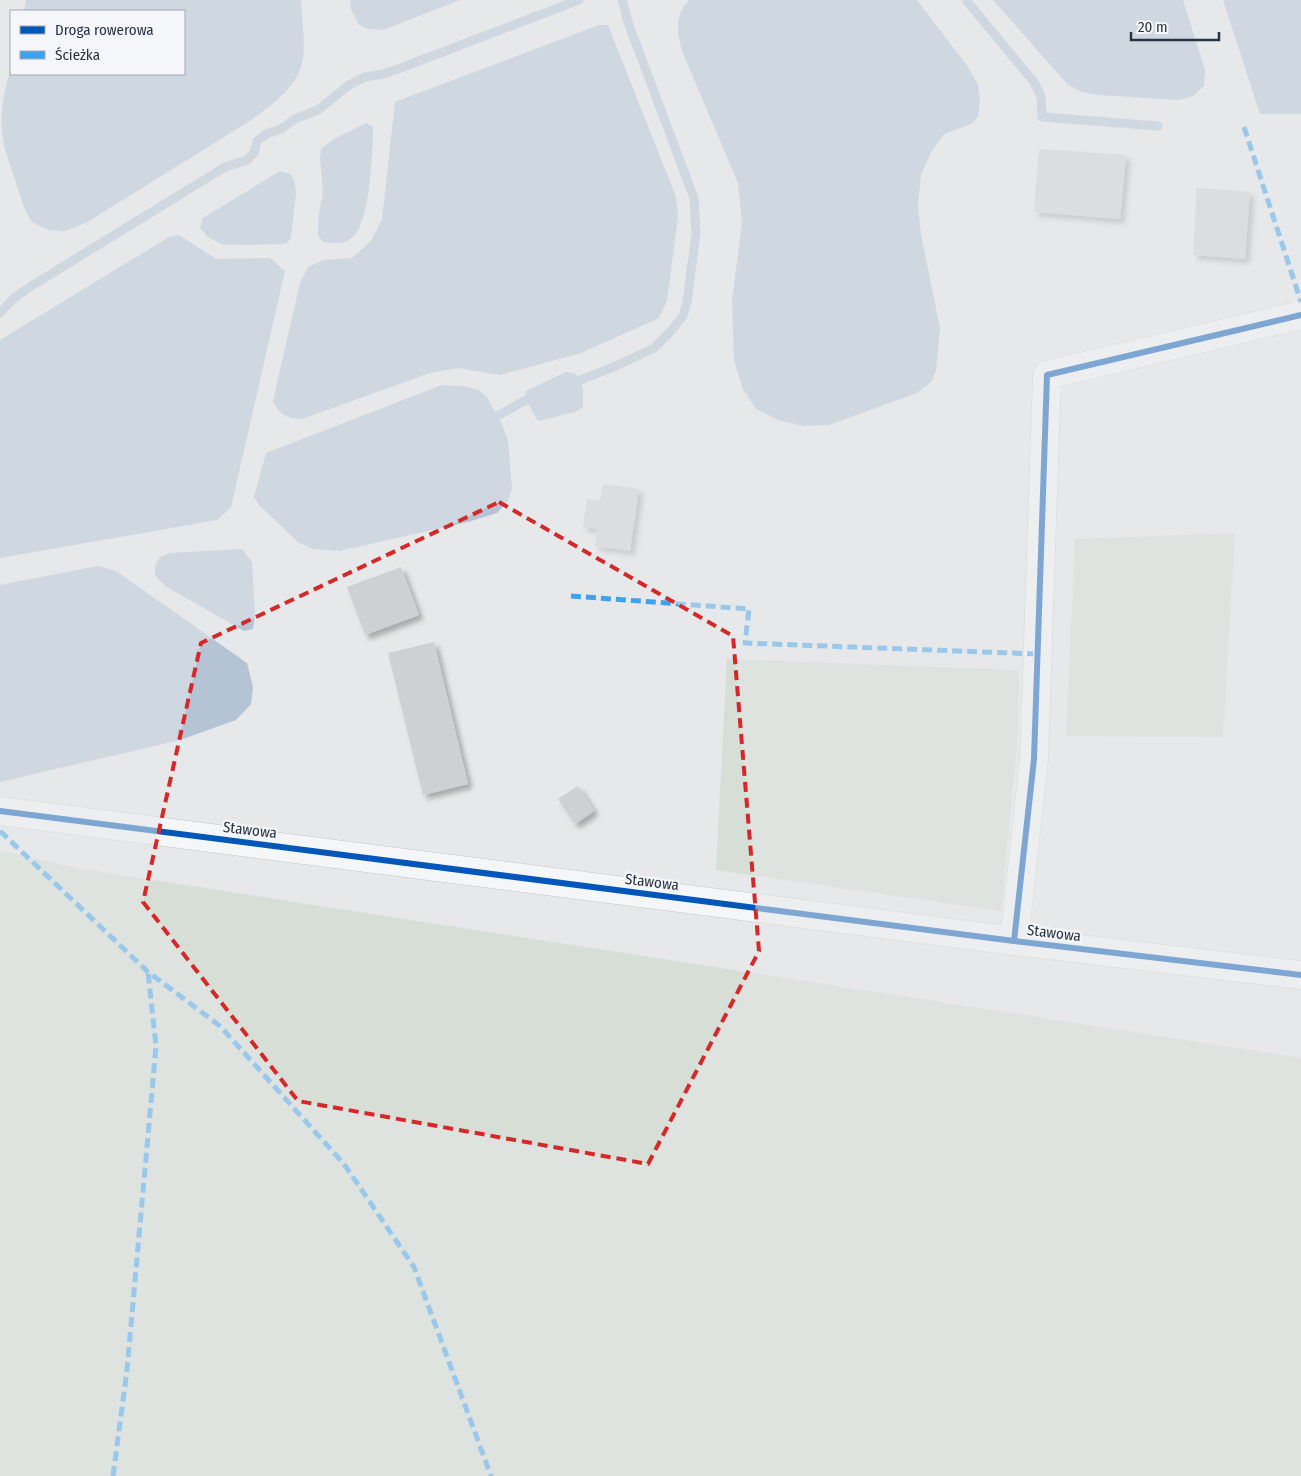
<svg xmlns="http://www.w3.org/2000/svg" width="1301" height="1476" viewBox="0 0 1301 1476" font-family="'Fira Sans Condensed',sans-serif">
<defs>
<filter id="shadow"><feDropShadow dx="4.5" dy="4.5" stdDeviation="2.5" flood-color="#0004"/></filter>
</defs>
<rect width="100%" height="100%" fill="#e6e8ea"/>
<g fill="#d6ded6">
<path d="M1235,533L1223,737L1066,736L1075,539Z"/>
<path d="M727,659L1019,670L1018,736L1001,911L716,870Z"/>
<path d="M0,851L82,869L1301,1058V1476H0Z"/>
</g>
<g fill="#b4c4d5">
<path d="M26,0H301C302,19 305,40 303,59C298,88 270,106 248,122L86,223L64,231L48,230L32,222L25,210L4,146L1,122L3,100L11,66V74H184V11H24Z"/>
<path d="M350,0H460L383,30L369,29L359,25L351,9Z"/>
<path d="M689,0H917L968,67L978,85L980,100L978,117L971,124L944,134L931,152L921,175L918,205L921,235L940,328L936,371L931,382L917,393L829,425L803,426L778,420L756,409L743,389L734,360L732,301L742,223L738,183L682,51C677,30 674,17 689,0Z"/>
<path d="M993,0H1183L1205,70L1204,86L1193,96L1178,100L1100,95L1082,92L1068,85Z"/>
<path d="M1223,0H1301V114H1260Z"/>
<path d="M599,25H608L676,197L678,216L667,301L659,318L581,353L500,375L458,368L430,373L302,419C286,418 281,416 273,401L300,283L308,267L324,260L352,258L371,241L382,220L395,102Z"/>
<path d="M366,123L373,127C373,150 370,222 353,237C344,245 334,243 323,242L318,236V221L323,191L320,159L321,149L334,139Z"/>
<path d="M280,171L290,174L294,180L296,192L291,238L286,244L223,245L208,237L200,228L203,218Z"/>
<path d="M179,235L216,259L270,258L285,271L231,507L217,520L0,558V340L169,237Z"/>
<path d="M566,372L576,374L583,388V407L575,412L538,421L526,400V391Z"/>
<path d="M442,385L463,386L478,390L487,397L502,425L508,440L512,489L508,501L497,513L468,522L339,551L314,549L299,543L259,505L254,497L266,453Z"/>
<path d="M242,549L252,562L255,614L253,629L244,631L165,586L155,575V566L160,557L170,553Z"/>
<path d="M98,566L116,571L247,663L253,687L251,704L236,720L180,740L0,782V585Z"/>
</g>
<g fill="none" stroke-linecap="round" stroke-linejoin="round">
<g stroke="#b4c4d5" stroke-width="9">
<path d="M966,0L1034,82L1041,96L1042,117L1158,126"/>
<path d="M0,313L14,298L33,285L225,167L247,160L254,153L257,141L266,134L281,129L295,119L318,110L349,85L365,77L383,74L398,69L579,0"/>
<path d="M570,384L616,366L654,348L669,333L683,316L687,302L696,233L694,198L629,25L622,0"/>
<path d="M497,416L526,400L537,396"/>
</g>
</g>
<g fill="#ced0d3" filter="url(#shadow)">
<path d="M1039,149L1126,155L1120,219L1034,212Z"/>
<path d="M1197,188L1250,192L1245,259L1193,255Z"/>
<path d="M603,484L639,489L630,551L595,546L597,529L583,527L587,499L600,501Z"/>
<path d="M401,567L419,615L365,635L347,587Z"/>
<path d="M434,642L468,784L423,795L388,653Z"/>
<path d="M578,786L594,811L575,824L558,799Z"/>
</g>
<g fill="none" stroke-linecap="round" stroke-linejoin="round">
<g stroke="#c4c6c8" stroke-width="29">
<g id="minor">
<path d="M0,811L1014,941L1301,975"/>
<path d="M1014,941L1034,759L1047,375L1301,315"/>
</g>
</g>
<use href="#minor" stroke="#f5f6f7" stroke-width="28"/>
<g stroke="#3ea3ec" stroke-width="5" stroke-dasharray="10 5" stroke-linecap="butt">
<path d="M1244,127L1301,302"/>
<path d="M571,596L749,609L745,643L1037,654"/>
<path d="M0,831L148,972L220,1026L344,1164L414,1267L491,1476"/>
<path d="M113,1476L127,1370L156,1046L148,972"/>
</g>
<g stroke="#f4f6f9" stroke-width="9">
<g id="cycleway">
<path d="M0,811L1014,941L1301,975"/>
<path d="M1014,941L1034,759L1047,375L1301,315"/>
</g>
</g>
<use href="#cycleway" stroke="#0057b8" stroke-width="6"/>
</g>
<path d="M0 0H1301V1476H0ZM499,502L733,636L759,951L648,1164L298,1101L143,902L201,643Z" fill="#e6e8ea" fill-opacity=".55" fill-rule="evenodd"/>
<path fill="none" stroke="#d62828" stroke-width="4" stroke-dasharray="10 6" stroke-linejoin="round" d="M499,502L733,636L759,951L648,1164L298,1101L143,902L201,643Z"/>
<g text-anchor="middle" stroke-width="4.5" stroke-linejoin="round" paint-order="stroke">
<g font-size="15" fill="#2b3445" stroke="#f4f6f9">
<text transform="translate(250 830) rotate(7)" y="5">Stawowa</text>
<text transform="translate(652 882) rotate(7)" y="5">Stawowa</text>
<text transform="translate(1054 933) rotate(7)" y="5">Stawowa</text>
</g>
</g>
<rect x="10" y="10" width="175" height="65" fill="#f4f6f9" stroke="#a4a8b1"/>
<rect x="20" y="26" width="25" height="8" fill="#0057b8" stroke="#a4a8b1"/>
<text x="55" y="35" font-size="15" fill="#2b3445">Droga rowerowa</text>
<rect x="20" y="51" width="25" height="8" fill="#3ea3ec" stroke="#a4a8b1"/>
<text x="55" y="60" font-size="15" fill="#2b3445">Ścieżka</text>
<path d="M1131 32v8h88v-8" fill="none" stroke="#2b3445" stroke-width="2.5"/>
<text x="1138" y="32" font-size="15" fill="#2b3445" stroke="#f4f6f9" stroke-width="4" paint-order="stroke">20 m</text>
</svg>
